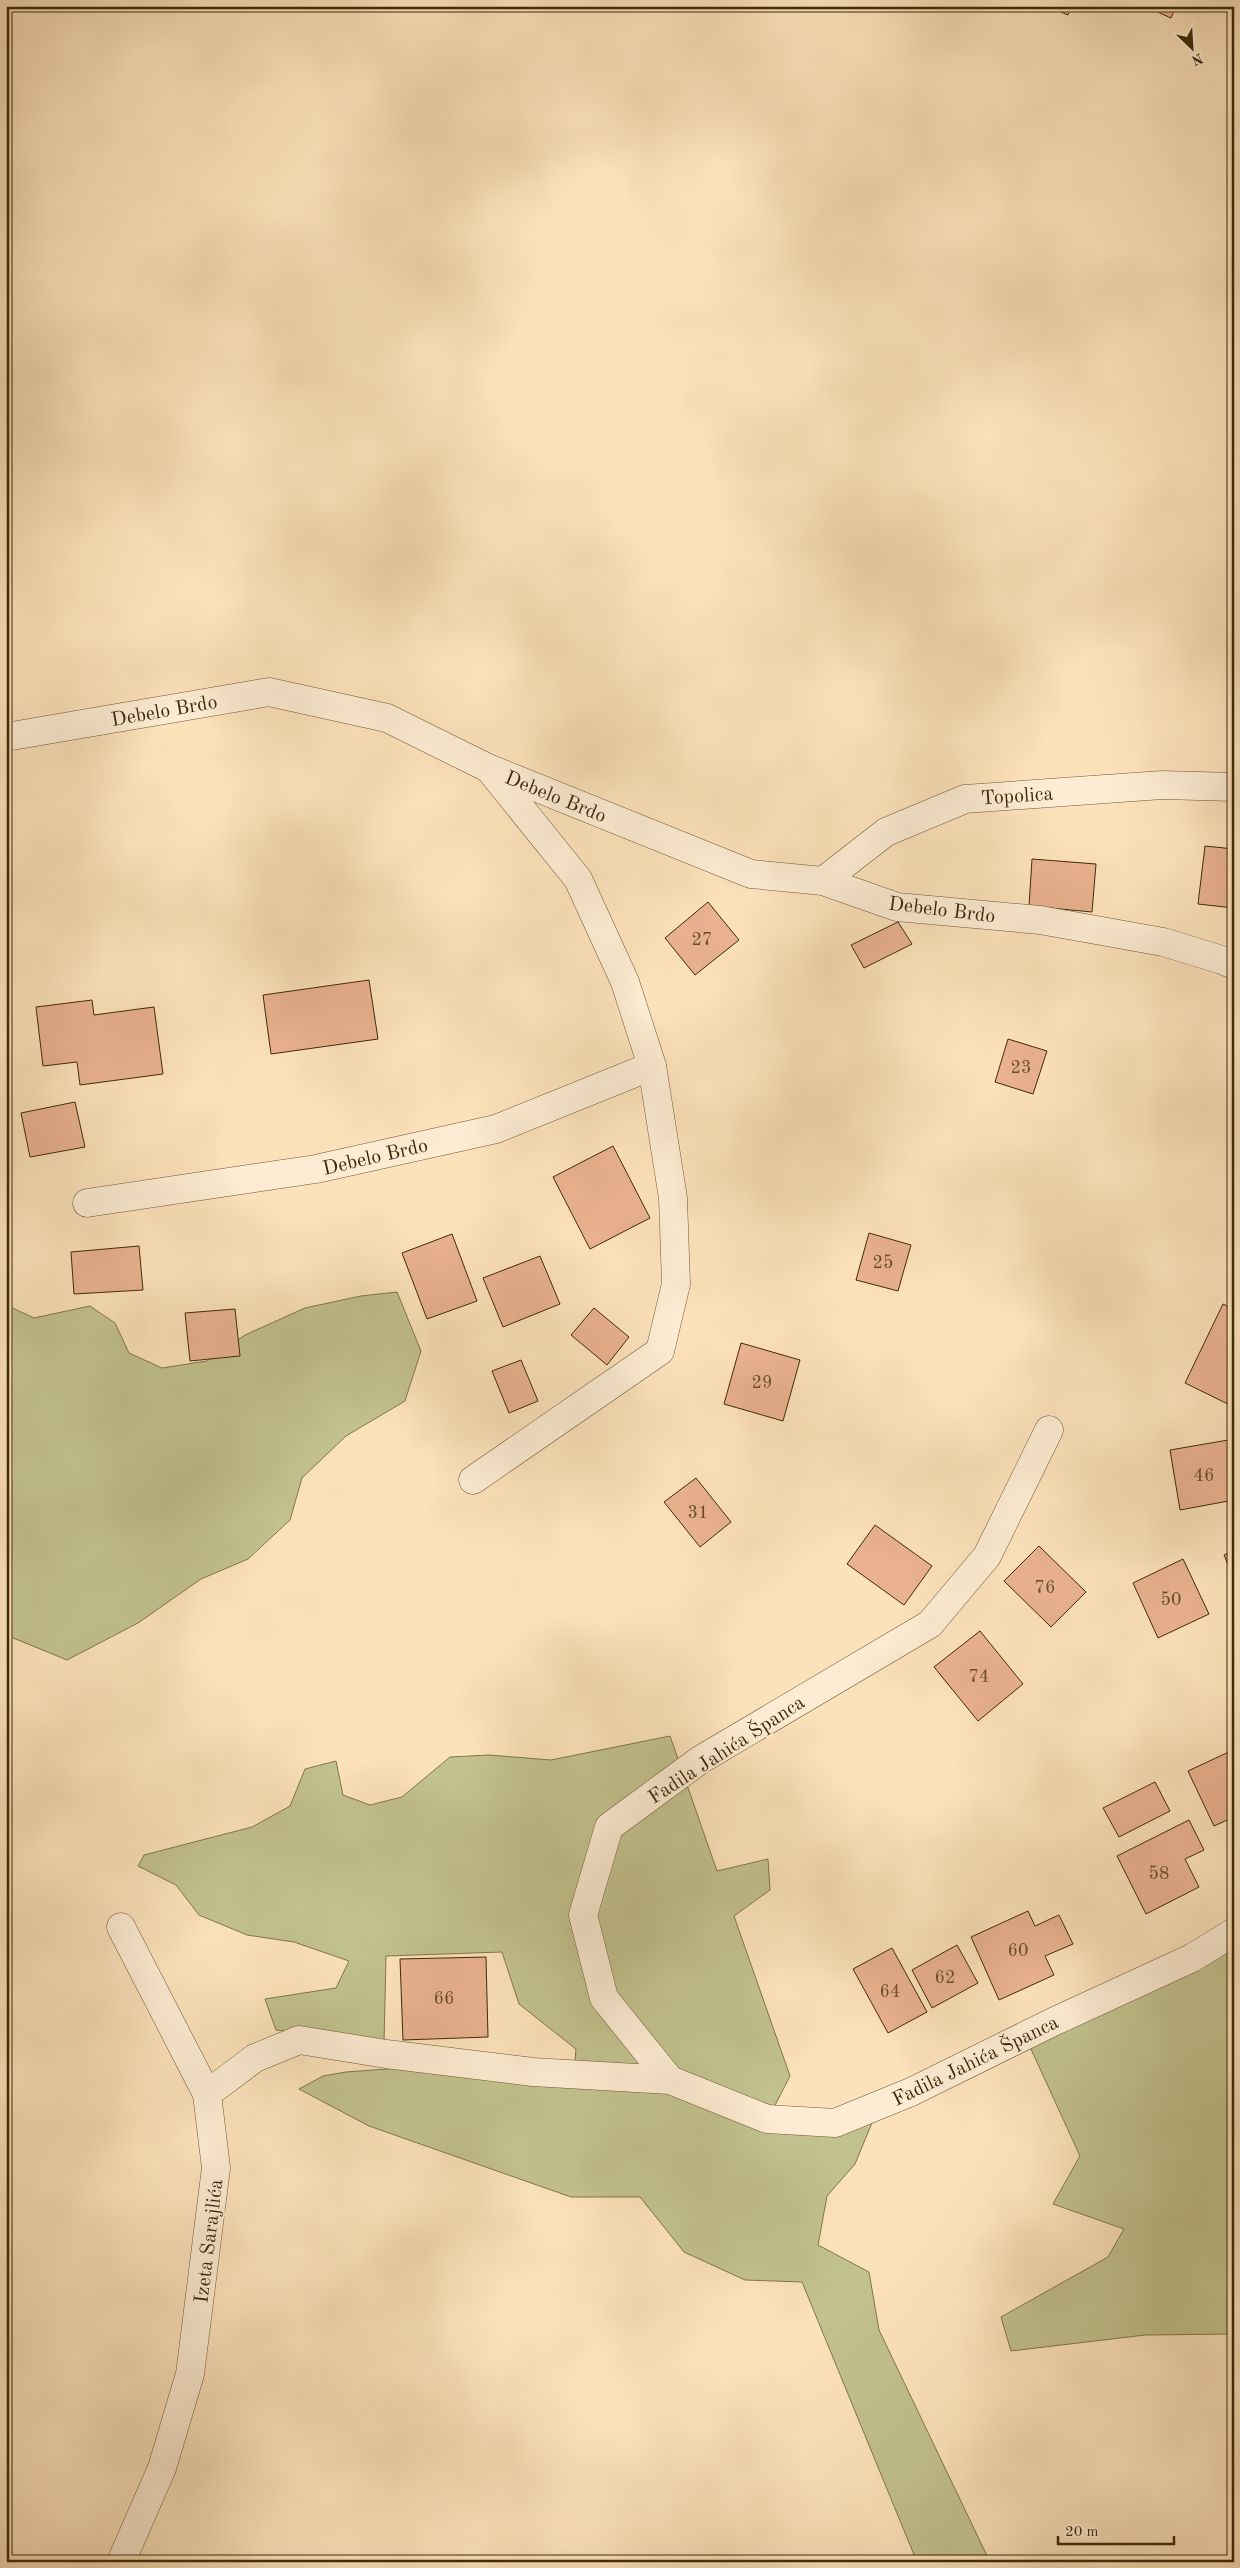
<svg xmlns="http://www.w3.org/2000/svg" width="1240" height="2568" viewBox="0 0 1240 2568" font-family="'Old Standard TT',serif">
<rect width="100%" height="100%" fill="#fce2bb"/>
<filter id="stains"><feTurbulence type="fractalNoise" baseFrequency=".004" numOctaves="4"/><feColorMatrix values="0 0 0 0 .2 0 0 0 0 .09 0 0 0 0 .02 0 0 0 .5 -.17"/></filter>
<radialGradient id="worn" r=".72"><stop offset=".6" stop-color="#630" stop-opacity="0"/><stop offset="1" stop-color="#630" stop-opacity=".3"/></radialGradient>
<g fill="#c2c28e" stroke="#80764c">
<path d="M397,1292L421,1351L405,1401L346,1436L302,1478L290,1520L248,1559L201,1579L138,1623L67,1660L6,1635V1305L34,1318L90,1306L115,1323L129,1353L162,1368L207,1361L245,1335L305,1308L361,1296Z"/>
<path d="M670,1736L717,1871L768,1859L770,1890L734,1916L790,2076L768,2119L879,2106L855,2164L827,2196L818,2245L869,2272L879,2330L990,2562H917L802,2282L745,2280L684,2252L640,2197H571L369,2126L299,2089L323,2076L346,2072L428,2066L573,2087L576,2049L519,2004L502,1952L386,1956L384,2043L276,2030L265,1999L336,1988L349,1961L294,1942L247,1935L199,1915L176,1885L138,1866L144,1855L252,1827L290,1806L305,1769L336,1761L343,1795L370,1805L402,1797L450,1757L489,1755L551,1760Z"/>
<path d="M1234,1932V2334L1145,2335L1011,2351L1001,2317L1108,2257L1124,2229L1053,2204L1080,2156L1025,2036Z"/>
</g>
<g fill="#eab290" stroke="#3e2a0a">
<path d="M1046,6H1071L1068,15Z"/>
<path d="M1144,6H1176L1171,18Z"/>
<path d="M1207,6H1234V14Z"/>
<path d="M1205,846L1234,849V908L1198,904Z"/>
<path d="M1032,859L1096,864L1092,912L1029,906Z"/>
<path d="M708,902L739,940L695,975L665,938Z"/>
<path d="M898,922L912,944L864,968L851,945Z"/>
<path d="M369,980L378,1039L271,1054L263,995Z"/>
<path d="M92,1000L94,1015L154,1007L163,1074L80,1085L77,1062L43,1066L36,1007Z"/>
<path d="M1008,1039L1047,1051L1033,1094L995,1082Z"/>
<path d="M75,1102L85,1147L30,1157L21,1113Z"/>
<path d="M613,1146L650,1218L590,1249L553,1177Z"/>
<path d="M869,1233L911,1245L898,1291L856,1280Z"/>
<path d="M452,1234L477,1301L427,1319L402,1253Z"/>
<path d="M139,1246L143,1290L74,1294L71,1252Z"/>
<path d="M540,1256L560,1304L503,1327L483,1278Z"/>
<path d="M1223,1304L1234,1309V1407L1185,1383Z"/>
<path d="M594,1308L629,1337L607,1365L571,1335Z"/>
<path d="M235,1309L240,1356L190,1361L185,1313Z"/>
<path d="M741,1343L800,1360L783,1421L724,1404Z"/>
<path d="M521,1360L538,1401L509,1413L492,1371Z"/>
<path d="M1234,1439V1500L1180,1510L1170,1450Z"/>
<path d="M696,1478L731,1522L700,1547L664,1502Z"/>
<path d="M875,1525L932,1566L904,1605L847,1564Z"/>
<path d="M1039,1546L1086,1592L1051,1627L1004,1581Z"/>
<path d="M1234,1551V1578L1224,1555Z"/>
<path d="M1183,1559L1209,1614L1158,1638L1133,1583Z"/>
<path d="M980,1631L1023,1684L978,1721L934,1667Z"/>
<path d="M1233,1750L1234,1817L1214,1826L1188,1771Z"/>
<path d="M1155,1782L1170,1811L1119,1837L1103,1808Z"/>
<path d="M1189,1820L1204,1850L1185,1859L1199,1887L1146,1914L1117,1856Z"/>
<path d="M1028,1911L1035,1926L1059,1915L1073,1944L1045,1956L1054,1975L999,2000L971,1937Z"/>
<path d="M957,1945L978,1983L932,2008L912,1970Z"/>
<path d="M892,1948L927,2012L888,2033L853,1969Z"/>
<path d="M486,1957L488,2037L403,2040L400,1959Z"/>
</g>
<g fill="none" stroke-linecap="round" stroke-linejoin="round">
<g stroke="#6e5836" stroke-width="29">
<g id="street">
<path d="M6,737L269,692L387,718L488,768L751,874L823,881L897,907L1040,920L1163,942L1222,960L1234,965"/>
<path d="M823,881L886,832L965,799L1162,785L1234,787"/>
<path d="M87,1203L316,1169L496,1129L652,1066L625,982L578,879L490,770"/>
<path d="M1049,1430L987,1556L930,1624L700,1760L609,1827L583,1915L604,1998L670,2080L767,2119L835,2123L911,2092L1055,2021L1192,1958L1234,1932"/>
<path d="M473,1480L660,1351L676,1284L673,1198L652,1066"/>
<path d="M207,2094L255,2058L299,2040L386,2054L533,2072L670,2080"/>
<path d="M121,2562L162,2468L190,2374L216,2168L207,2094L121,1927"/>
</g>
</g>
<use href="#street" stroke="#fdecd3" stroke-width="28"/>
</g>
<g text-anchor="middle" stroke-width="4" stroke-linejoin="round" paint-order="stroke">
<g font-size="18" fill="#694c2c">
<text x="702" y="945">27</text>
<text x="1021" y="1073">23</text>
<text x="883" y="1268">25</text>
<text x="762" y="1388">29</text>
<text x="1204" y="1481">46</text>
<text x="698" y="1518">31</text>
<text x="1045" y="1593">76</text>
<text x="1171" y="1605">50</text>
<text x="979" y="1682">74</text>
<text x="1159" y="1879">58</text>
<text x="1018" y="1956">60</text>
<text x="945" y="1983">62</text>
<text x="890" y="1997">64</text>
<text x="444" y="2004">66</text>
</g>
<g font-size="20" fill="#3e2a0a" stroke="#fdecd3">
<text transform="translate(164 710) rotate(-10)" y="7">Debelo Brdo</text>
<text transform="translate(1017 795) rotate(-4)" y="7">Topolica</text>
<text transform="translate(556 796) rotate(22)" y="7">Debelo Brdo</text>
<text transform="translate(942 909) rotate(7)" y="7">Debelo Brdo</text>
<text transform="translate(375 1156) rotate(-13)" y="7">Debelo Brdo</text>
<text transform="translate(726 1749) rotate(-33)" y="7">Fadila Jahića Španca</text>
<text transform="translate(975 2060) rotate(-26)" y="7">Fadila Jahića Španca</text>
<text transform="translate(208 2241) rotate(-83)" y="7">Izeta Sarajlića</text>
</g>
</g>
<rect width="1240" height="2568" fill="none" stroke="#fce2bb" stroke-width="25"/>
<rect x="8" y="8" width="1225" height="2553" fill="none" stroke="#3e2a0a" stroke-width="2.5"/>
<rect x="12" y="12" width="1215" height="2543" fill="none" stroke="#3e2a0a"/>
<g transform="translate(1192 48) rotate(155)" stroke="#fdecd3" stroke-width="4" paint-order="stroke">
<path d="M0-4L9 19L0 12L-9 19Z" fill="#3e2a0a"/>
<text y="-8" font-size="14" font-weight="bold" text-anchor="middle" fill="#3e2a0a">N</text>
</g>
<path d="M1058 2536v8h116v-8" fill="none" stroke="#3e2a0a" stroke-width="2.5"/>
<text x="1065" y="2536" font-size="15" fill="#3e2a0a" stroke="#fdecd3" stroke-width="4" paint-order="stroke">20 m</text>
<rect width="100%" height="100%" filter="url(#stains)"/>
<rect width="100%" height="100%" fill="url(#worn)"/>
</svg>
